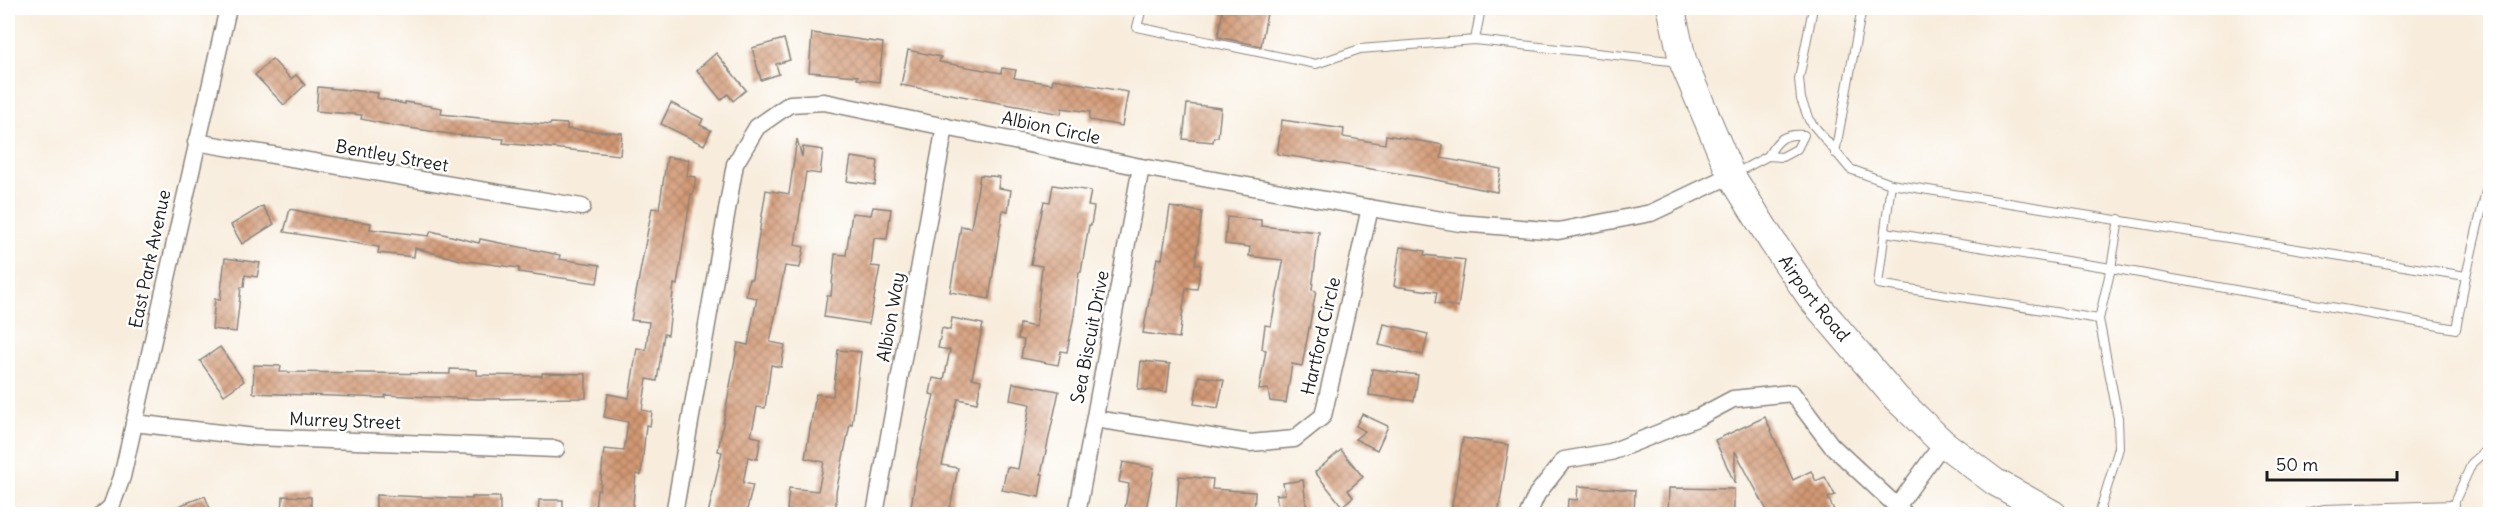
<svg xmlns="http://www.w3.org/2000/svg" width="2498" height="522" viewBox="0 0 2498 522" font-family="Delius,sans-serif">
<defs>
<pattern id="building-cross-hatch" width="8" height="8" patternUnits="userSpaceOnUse" patternTransform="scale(1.5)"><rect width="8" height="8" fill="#d39974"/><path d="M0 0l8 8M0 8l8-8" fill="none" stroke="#aa7c5e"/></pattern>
</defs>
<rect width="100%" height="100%" fill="#fff"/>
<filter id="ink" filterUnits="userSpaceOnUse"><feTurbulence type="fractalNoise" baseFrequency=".0167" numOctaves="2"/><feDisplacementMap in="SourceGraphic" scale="12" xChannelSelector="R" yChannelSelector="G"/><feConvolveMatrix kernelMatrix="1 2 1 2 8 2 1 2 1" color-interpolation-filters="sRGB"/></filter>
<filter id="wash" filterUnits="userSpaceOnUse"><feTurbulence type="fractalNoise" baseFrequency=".008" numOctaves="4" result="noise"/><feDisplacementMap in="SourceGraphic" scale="24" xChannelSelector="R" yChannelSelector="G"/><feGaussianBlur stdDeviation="1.35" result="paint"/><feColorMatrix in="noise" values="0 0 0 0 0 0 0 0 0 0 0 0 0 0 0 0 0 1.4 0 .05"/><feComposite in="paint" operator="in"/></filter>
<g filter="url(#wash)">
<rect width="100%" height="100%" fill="#f8eddd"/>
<g id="blocks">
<g fill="url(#building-cross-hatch)">
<path d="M1223,8H1268L1261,46L1218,37Z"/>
<path d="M812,33L883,43L879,82L857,79L858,76L809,72Z"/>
<path d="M784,39L790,60L776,64L779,74L761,80L752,48Z"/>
<path d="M908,50L941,57L939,62L1001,73L1002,68L1016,70L1014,78L1052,84L1053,79L1128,92L1122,126L1089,120L1090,112L1062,108L1061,114L901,85Z"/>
<path d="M716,53L746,90L733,101L728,94L721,100L697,70Z"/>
<path d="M272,59L291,79L296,75L305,85L284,105L255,75Z"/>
<path d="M318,87L378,93L377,98L405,104V102L442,108L441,114L550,125L551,123L567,124V129L622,133L620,155L503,143L504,139L456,135L390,125L361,119L362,115L316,111Z"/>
<path d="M671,103L703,119L700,125L711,130L704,145L661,124Z"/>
<path d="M1187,104L1221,108L1218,137H1214L1213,142L1183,139Z"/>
<path d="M1282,120L1344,129L1343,137L1385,144L1386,135L1443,145L1441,158L1501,169L1497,192L1421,177L1277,154Z"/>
<path d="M797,139L802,157L803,147L823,150L820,174L806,172L795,245L804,247L800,268L785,266L770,342L785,345L781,367L771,365L765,408L757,407L751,436L761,438L757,459L748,457L743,483L753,485L746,514H708L722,452L718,451L738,343L748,345L757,298L746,296L749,279H752L766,190L789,194Z"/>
<path d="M667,157L689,160L687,176L696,177L693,194H691L677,285L674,284L668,335L664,334L657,381L647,379L642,410L652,412L650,426L646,425L641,475L636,474L632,514H612L613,513L595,510L597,490H600L604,449L624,451L628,422L604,417L608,394L629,398L637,348L646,350L649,322L631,320L652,208L659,209Z"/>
<path d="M851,157L878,161L875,185L847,181Z"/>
<path d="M980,175L1000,177L998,188L1011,190L1008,211L1003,210L989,299L950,292L961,226L971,228Z"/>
<path d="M1053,185L1091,191L1088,206L1094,207L1091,225H1089L1081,272H1079L1074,316L1067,352L1061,351L1058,365L1021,358L1024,340L1018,339L1020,324L1036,327L1042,266L1031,264L1044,201L1050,202Z"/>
<path d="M263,206L274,224L242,244L231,225Z"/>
<path d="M873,207L891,209L887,239L874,238L871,266L880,267L869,324L824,317L827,296H831L835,254L846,255L852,213L871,215Z"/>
<path d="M1170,207L1202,212L1195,264L1201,265L1197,289L1186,288L1179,338L1143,333L1157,258L1162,259Z"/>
<path d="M290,209L335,219L371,223L370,229L429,236L431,231L479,243L480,239L560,255L559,259L600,265L597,283L519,272V268L461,260L415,248L414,257L378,253L379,247L284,232Z"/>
<path d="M1227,217L1261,220V226L1319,232L1312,290L1316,291L1302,366L1292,364L1286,403L1270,401L1268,389L1259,390L1266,350L1262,349L1265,325L1271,326L1283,263L1282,260L1249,256L1250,247L1225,244Z"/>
<path d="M1400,247L1425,251L1424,255L1465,260L1458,307L1435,303L1437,292L1394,286Z"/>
<path d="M225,258L260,263L257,277L245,275L244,287H241L236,332L212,329L215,299L220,300Z"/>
<path d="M952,318L983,324L972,378L981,380L977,403L958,399L942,465L958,468L949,514H910L917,467L934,395L930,394L933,378L944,380L950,350L938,348L942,328L950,330Z"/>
<path d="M1384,324L1428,334L1423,355L1379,345Z"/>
<path d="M220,347L244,381L224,395L200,361Z"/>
<path d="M838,350L861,352L852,425L850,424L836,492V508L825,507L824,514L787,510L789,488L818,491L824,462L805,458L816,394L833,396Z"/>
<path d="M1141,361L1170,364L1167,392L1138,389Z"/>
<path d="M254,365L281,366L280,372L450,374V369L477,370V375L542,376V373L586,374V398L477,399L385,395V398L253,393Z"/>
<path d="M1372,369L1418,375L1414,401L1369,395Z"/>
<path d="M1199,376L1224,380L1218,408L1194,404Z"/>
<path d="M1013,383L1059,391L1041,474H1043L1039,497L1002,490L1007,467L1018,469L1030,404L1010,400Z"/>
<path d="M1362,414L1388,426L1377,450L1355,439L1365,431L1356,426Z"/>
<path d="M1765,417L1793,480L1811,471L1816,481L1825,477L1835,495L1828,498L1836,514H1769L1735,451V484L1715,440Z"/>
<path d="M1463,438L1509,445L1498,514L1451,512Z"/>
<path d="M1341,450L1363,477L1348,490L1353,497L1342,506L1315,472Z"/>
<path d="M1123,462L1154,468L1145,514H1124L1129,484L1119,482Z"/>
<path d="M1179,476L1213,479L1212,489L1255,492L1254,514L1176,511Z"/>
<path d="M1303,480L1307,512L1279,514L1276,495L1285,494L1283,483Z"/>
<path d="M1578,486L1635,490L1634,514H1567L1568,499L1577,500Z"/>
<path d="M1669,488L1734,489V514H1668Z"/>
<path d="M376,495L472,499V497H500V514H376Z"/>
<path d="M205,496L212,514H159V513Z"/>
<path d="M283,496L311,497V514H282Z"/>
<path d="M539,500H563V514H538Z"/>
</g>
</g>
</g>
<g filter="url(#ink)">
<use href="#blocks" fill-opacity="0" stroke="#8a847c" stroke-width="1.5"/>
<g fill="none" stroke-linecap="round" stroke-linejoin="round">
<g stroke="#8a847c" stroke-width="10">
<g id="service">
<path d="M1142,8L1137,27L1316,64L1360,49L1475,40L1680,62"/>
<path d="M1813,8L1799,79L1801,99L1809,120L1850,169L1891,184"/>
<path d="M1475,40L1481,8"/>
<path d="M1835,153L1862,8"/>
<path d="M1734,174L1768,156L1782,157L1797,149L1804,135C1784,133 1777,140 1768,156"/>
<path d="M1885,232L2111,268L2119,219"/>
<path d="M2099,319L2111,268L2456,329L2466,276"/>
<path d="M2099,514L2119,448L2118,418L2099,319L1878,284L1891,184L2466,276L2490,174"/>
<path d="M2308,514L2309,512L2325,509L2455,505"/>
<path d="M2449,514L2472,463L2490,447"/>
</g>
</g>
<g stroke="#8a847c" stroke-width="19">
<g id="minor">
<path d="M196,142L582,207"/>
<path d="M1095,419L1250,443L1294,439L1323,416L1370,208"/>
<path d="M134,423L255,437L556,449"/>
<path d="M1896,508L1943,443"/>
<path d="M103,514L111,507L122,477L228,8"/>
<path d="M674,514L735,164L757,127L790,104L824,102L1141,167L1370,208L1460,223L1558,231L1651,213L1731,175"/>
<path d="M875,514L945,126"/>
<path d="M1077,514L1141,167"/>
<path d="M1528,514L1537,494L1564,460L1611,452L1699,417L1733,399L1792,393L1831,445L1905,514"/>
</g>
</g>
<g stroke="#8a847c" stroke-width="29">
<g id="trunk">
<path id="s1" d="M1671,8L1683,62L1731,175L1772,241L1811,298L1896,398L1943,443L1995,482L2053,514"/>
</g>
</g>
<use href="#service" stroke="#fff" stroke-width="8"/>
<use href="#minor" stroke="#fff" stroke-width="16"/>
<use href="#trunk" stroke="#fff" stroke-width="27"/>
</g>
</g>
<g text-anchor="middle" stroke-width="5" stroke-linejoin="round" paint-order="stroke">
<g font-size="18" fill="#1c1c1c" stroke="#fff">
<text transform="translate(1051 128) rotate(12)" y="6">Albion Circle</text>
<text transform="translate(392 156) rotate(10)" y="6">Bentley Street</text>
<text transform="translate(150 259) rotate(-78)" y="6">East Park Avenue</text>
<text dy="6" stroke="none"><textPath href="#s1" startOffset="327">Airport Road</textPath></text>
<text transform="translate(891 317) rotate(-80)" y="6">Albion Way</text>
<text transform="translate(1321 336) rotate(-77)" y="6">Hartford Circle</text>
<text transform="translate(1090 337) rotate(-79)" y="6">Sea Biscuit Drive</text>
<text transform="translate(345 421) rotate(2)" y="6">Murrey Street</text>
</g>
</g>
<rect width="2498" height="522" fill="none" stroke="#fff" stroke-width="30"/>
<path d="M2267 471v9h130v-9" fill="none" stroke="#1c1c1c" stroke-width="3"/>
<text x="2276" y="471" font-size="18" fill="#1c1c1c" stroke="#ffffff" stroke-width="4.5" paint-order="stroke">50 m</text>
</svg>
